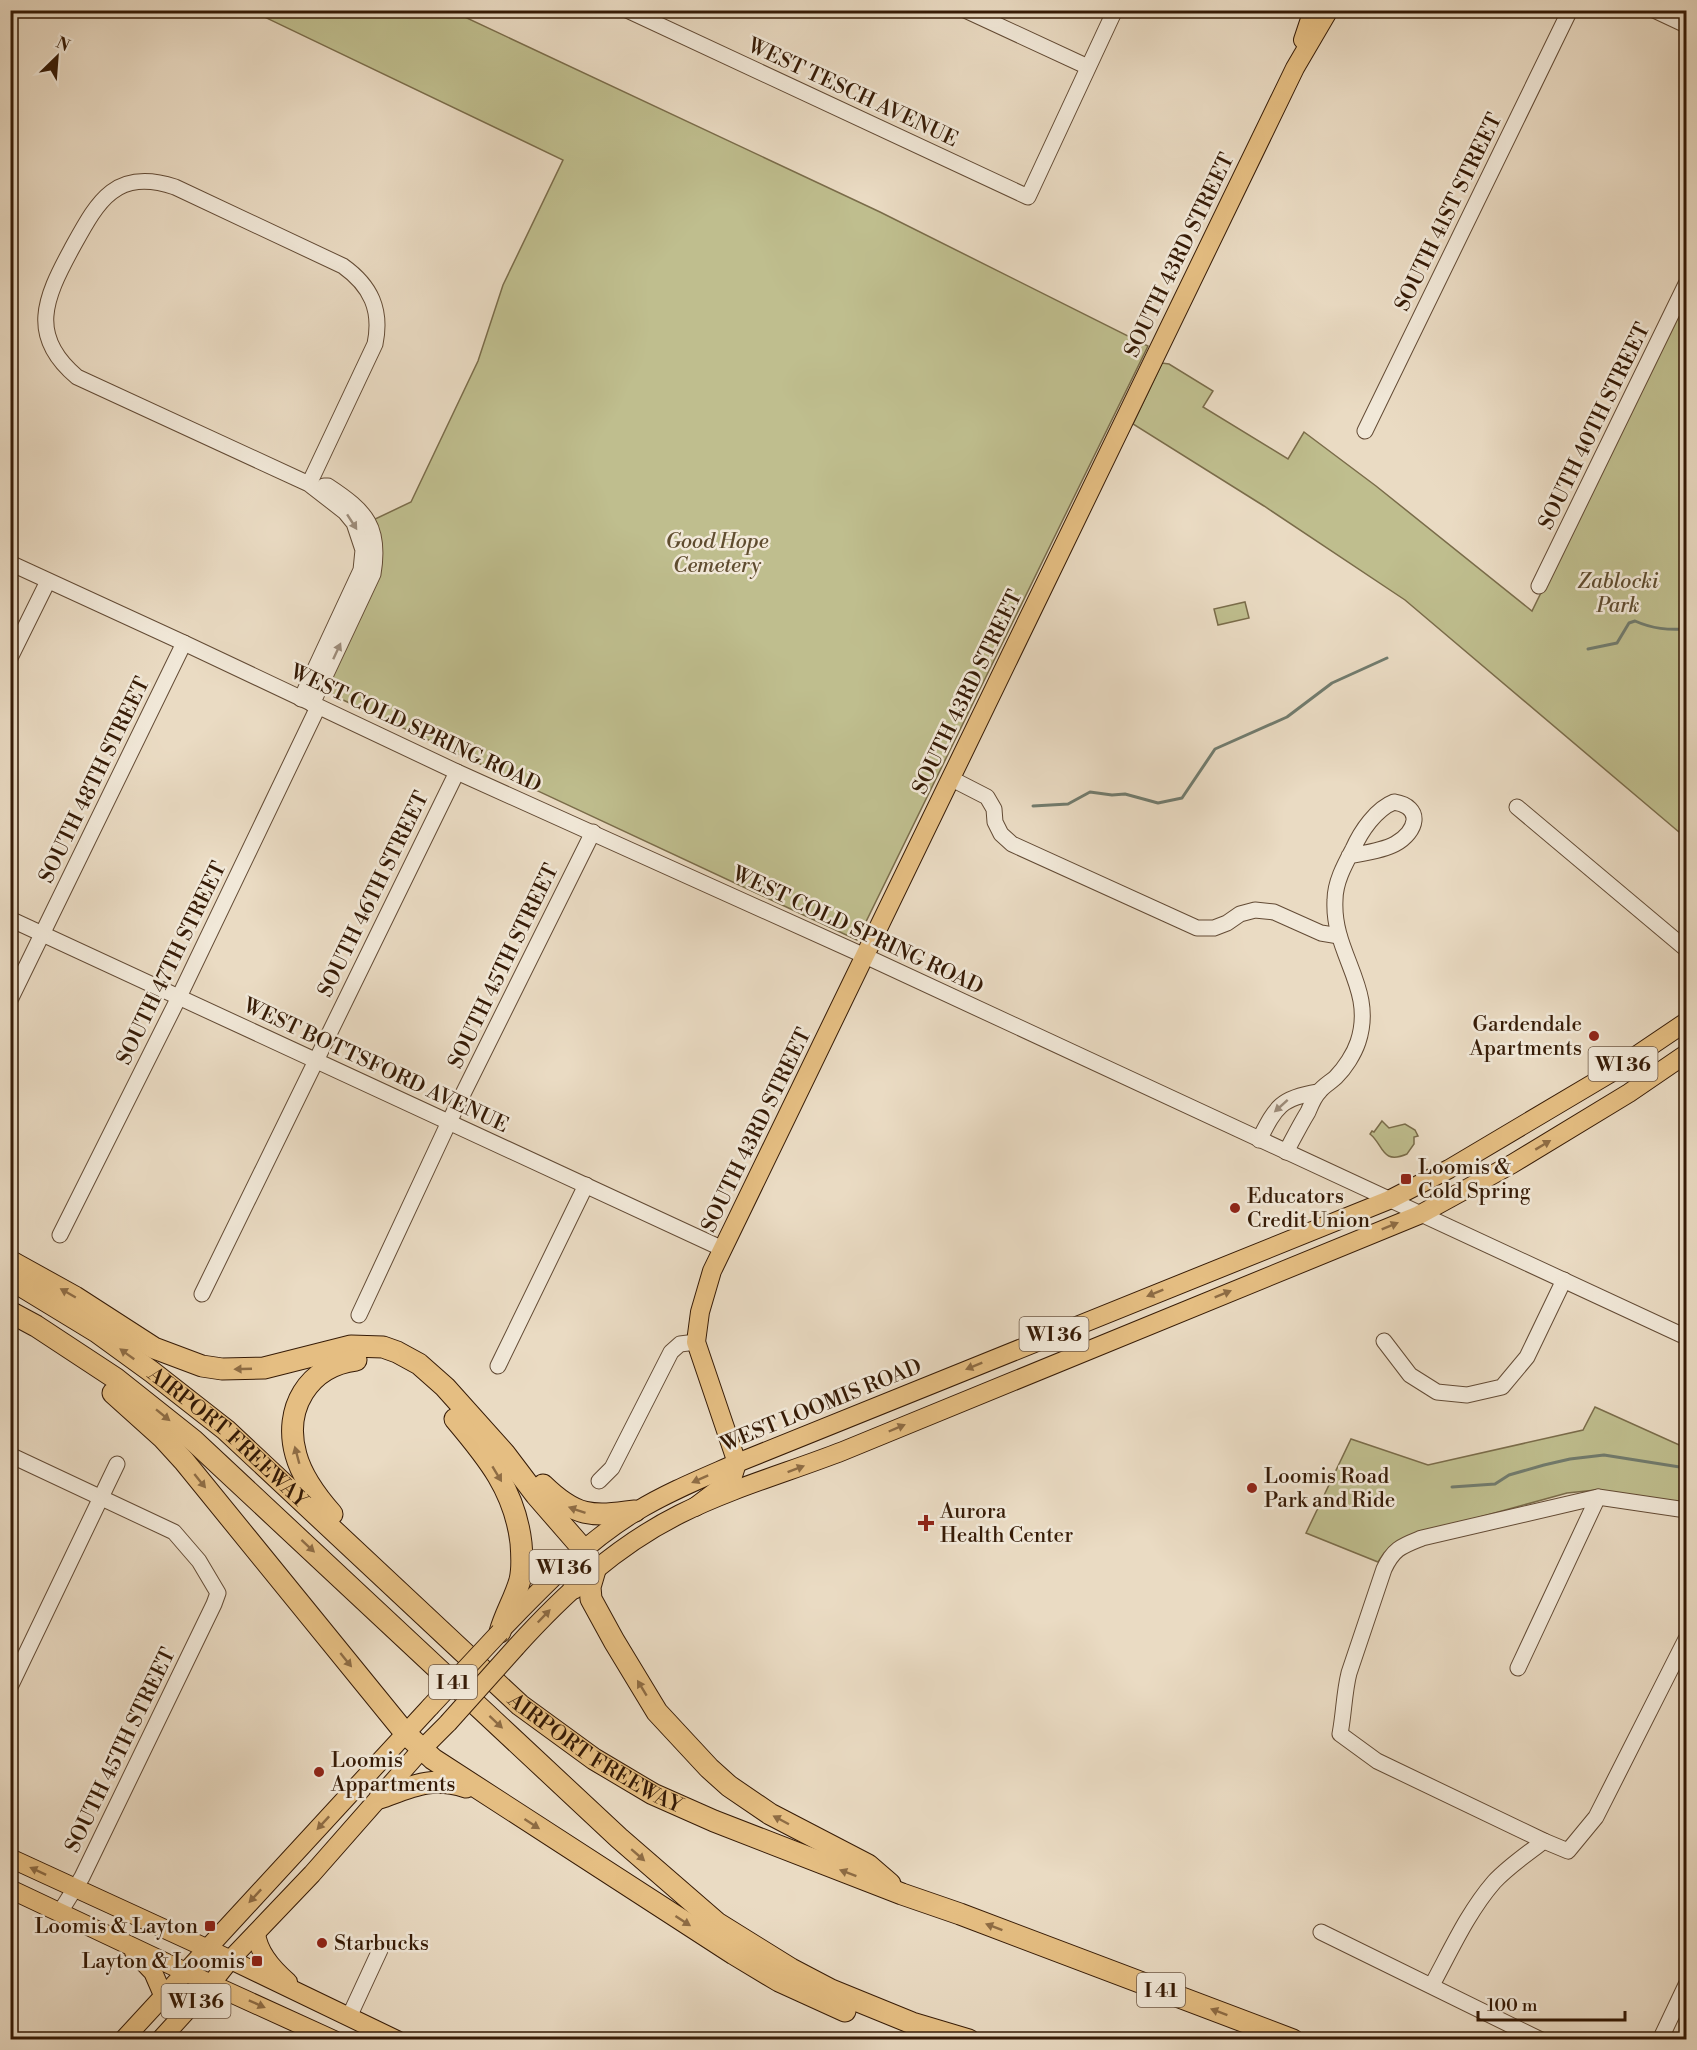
<svg xmlns="http://www.w3.org/2000/svg" width="1697" height="2050" viewBox="0 0 1697 2050" font-family="'Libre Bodoni',serif">
<rect width="100%" height="100%" fill="#eadbc3"/>
<filter id="stains"><feTurbulence type="fractalNoise" baseFrequency=".00333" numOctaves="4"/><feColorMatrix values="0 0 0 0 .2 0 0 0 0 .09 0 0 0 0 .02 0 0 0 .5 -.17"/></filter>
<radialGradient id="worn" r=".72"><stop offset=".6" stop-color="#630" stop-opacity="0"/><stop offset="1" stop-color="#630" stop-opacity=".3"/></radialGradient>
<g fill="#bfbe8e" stroke="#7a6c4a" stroke-width="1.5">
<path d="M252,11H452L880,212L1148,346L857,940L326,692L373,520L411,502L478,361L503,285L563,160Z"/>
<path d="M1686,297V838L1405,600L1264,506L1133,424L1162,363L1169,364L1213,391L1203,407L1288,459L1304,432L1376,486L1532,611Z"/>
<path d="M1245,602L1249,618L1218,625L1214,609Z"/>
<path d="M1382,1121L1389,1128L1405,1124L1415,1130L1418,1136L1414,1137V1144L1407,1154C1381,1165 1384,1145 1370,1134L1372,1131L1374,1132Z"/>
<path d="M1595,1407L1686,1448V1504L1596,1490L1567,1493L1404,1538L1384,1553L1378,1562L1306,1533L1351,1439L1428,1465L1583,1430Z"/>
</g>
<g fill="none" stroke-linecap="round" stroke-linejoin="round">
<g stroke="#717b6d" stroke-width="3">
<path d="M1588,649L1617,643L1629,623L1635,621C1653,629 1668,630 1686,629"/>
<path d="M1033,806L1068,804L1090,792L1112,795L1125,794L1158,803L1182,798L1215,749L1287,717L1332,683L1387,658"/>
<path d="M1452,1487L1495,1484L1509,1475L1544,1465L1570,1459L1604,1455L1686,1468"/>
</g>
<g stroke="#634b35" stroke-width="17">
<g id="minor">
<path d="M627,10L1028,197L1115,10"/>
<path d="M965,10L1088,67"/>
<path d="M1654,10L1686,25"/>
<path d="M1365,431L1570,10"/>
<path d="M10,563L184,643L457,772L865,956L1686,1337"/>
<path d="M1539,586L1686,284"/>
<path d="M10,658L48,581"/>
<path d="M301,699L361,570L363,550L354,523L345,512L309,484L77,377C28,336 45,298 71,250C97,203 114,167 175,187L343,266C371,286 382,310 375,344L309,484"/>
<path d="M312,704L373,574C381,527 366,511 328,486H324"/>
<path d="M950,778L987,797L994,809L995,822L1001,834L1012,844L1197,928H1214L1227,923L1240,914L1255,910L1274,912L1321,933L1339,936"/>
<path d="M1517,807L1686,949"/>
<path d="M10,919L723,1249"/>
<path d="M10,1000L184,643"/>
<path d="M1259,1140C1276,1107 1280,1098 1318,1092"/>
<path d="M1286,1152C1293,1139 1300,1125 1308,1112C1311,1105 1314,1097 1319,1092C1323,1086 1331,1082 1336,1077C1345,1068 1354,1054 1358,1042C1376,988 1332,954 1335,900C1335,882 1345,864 1353,849C1361,831 1376,809 1394,802C1424,807 1417,832 1395,844C1382,851 1364,853 1349,856"/>
<path d="M60,1235L179,997L318,707"/>
<path d="M202,1294L457,772"/>
<path d="M359,1315L449,1122L593,832"/>
<path d="M1384,1341L1410,1375L1437,1392L1467,1395L1502,1387L1527,1357L1564,1280"/>
<path d="M498,1366L586,1185"/>
<path d="M10,1455L174,1532L199,1561L218,1593L214,1604L82,1877L60,1912"/>
<path d="M599,1481L612,1468L671,1352L680,1344L696,1342"/>
<path d="M1518,1668L1598,1497"/>
<path d="M10,1687L117,1464"/>
<path d="M1544,1841L1377,1761L1340,1734C1344,1713 1344,1693 1349,1673L1384,1569C1394,1548 1402,1546 1422,1538L1598,1497L1686,1510"/>
<path d="M1321,1932L1541,2040"/>
<path d="M1432,1985C1451,1950 1468,1912 1494,1882C1509,1866 1527,1854 1544,1841L1568,1851L1596,1817L1686,1639"/>
<path d="M349,2017L380,1950"/>
<path d="M1660,2040L1686,1985"/>
</g>
</g>
<g stroke="#361b06" stroke-width="20">
<g id="major">
<path d="M1303,40L1313,10"/>
<path d="M695,1507L732,1479L737,1463L696,1342L700,1312L712,1271L1295,68L1329,10"/>
<path d="M501,1630C543,1587 585,1542 637,1511C668,1492 703,1478 737,1463L1389,1200L1449,1169L1609,1074L1686,1022"/>
<path d="M516,1647C564,1594 616,1546 680,1514C732,1488 789,1472 843,1451L1419,1215L1512,1164L1629,1093L1686,1054"/>
<path d="M10,1858L206,1948L397,2040"/>
<path d="M10,1889L211,1984L334,2040"/>
<path d="M256,1933C258,1952 274,1970 288,1982"/>
<path d="M134,1952L153,1972L163,1995"/>
<path d="M123,2040L430,1707"/>
<path d="M160,2040L211,1984L230,1960L312,1874L421,1750L448,1723"/>
</g>
</g>
<g stroke="#361b06" stroke-width="23">
<g id="highway">
<path d="M10,1261L75,1297L154,1348L202,1366L222,1369L264,1368L351,1346L383,1347L397,1352L419,1364L445,1387L505,1454L536,1495L583,1549V1563L574,1588"/>
<path id="s1" d="M10,1279L97,1332L152,1372L226,1430L520,1705L594,1759L653,1794L714,1821L902,1894L960,1914L1293,2040"/>
<path d="M10,1312L36,1326L115,1378L193,1440L619,1838L717,1923L791,1969L831,1990L912,2023L969,2040"/>
<path d="M113,1393L163,1438L184,1461L406,1734L433,1759L734,1954L779,1981L845,2011"/>
<path d="M455,1419C488,1458 515,1491 521,1543C522,1556 523,1568 520,1580C515,1598 505,1614 500,1632"/>
<path d="M543,1485C576,1517 591,1517 635,1511"/>
<path d="M332,1514C317,1497 302,1477 296,1455C283,1409 308,1366 356,1360"/>
<path d="M595,1570L590,1587L591,1599L614,1641L657,1712L709,1768L729,1786L770,1814L868,1865L890,1884"/>
<path d="M380,1798C413,1786 431,1776 466,1787"/>
</g>
</g>
<use href="#minor" stroke="#f1e8d8" stroke-width="15"/>
<use href="#major" stroke="#e5be82" stroke-width="18"/>
<use href="#highway" stroke="#e5be82" stroke-width="21"/>
<g stroke="#361b06" stroke-width="20" stroke-linecap="butt">
<g id="major-bridge">
<path d="M430,1707L500,1632"/>
<path d="M448,1723L516,1647"/>
</g>
</g>
<use href="#major-bridge" stroke="#e5be82" stroke-width="18"/>
</g>
<defs><path id="oneway-solid" d="M-6-.8H1V-3.2L6.5 0L1 3.2V.8H-6Z" transform="scale(1.5)"/></defs>
<g fill="#9d8c7a">
<use href="#oneway-solid" transform="translate(352 522) rotate(57)"/>
<use href="#oneway-solid" transform="translate(337 651) rotate(-65)"/>
<use href="#oneway-solid" transform="translate(1281 1106) rotate(138)"/>
</g>
<g fill="#8e6c44">
<use href="#oneway-solid" transform="translate(1543 1145) rotate(-31)"/>
<use href="#oneway-solid" transform="translate(1390 1226) rotate(-22)"/>
<use href="#oneway-solid" transform="translate(68 1293) rotate(-150)"/>
<use href="#oneway-solid" transform="translate(1155 1293) rotate(158)"/>
<use href="#oneway-solid" transform="translate(1223 1294) rotate(-22)"/>
<use href="#oneway-solid" transform="translate(127 1354) rotate(-144)"/>
<use href="#oneway-solid" transform="translate(974 1366) rotate(158)"/>
<use href="#oneway-solid" transform="translate(243 1369) rotate(178)"/>
<use href="#oneway-solid" transform="translate(163 1415) rotate(39)"/>
<use href="#oneway-solid" transform="translate(897 1428) rotate(-23)"/>
<use href="#oneway-solid" transform="translate(297 1455) rotate(-105)"/>
<use href="#oneway-solid" transform="translate(796 1469) rotate(-21)"/>
<use href="#oneway-solid" transform="translate(497 1474) rotate(59)"/>
<use href="#oneway-solid" transform="translate(700 1479) rotate(156)"/>
<use href="#oneway-solid" transform="translate(200 1481) rotate(51)"/>
<use href="#oneway-solid" transform="translate(577 1510) rotate(-161)"/>
<use href="#oneway-solid" transform="translate(308 1546) rotate(43)"/>
<use href="#oneway-solid" transform="translate(544 1616) rotate(-46)"/>
<use href="#oneway-solid" transform="translate(346 1660) rotate(51)"/>
<use href="#oneway-solid" transform="translate(642 1688) rotate(-121)"/>
<use href="#oneway-solid" transform="translate(496 1722) rotate(43)"/>
<use href="#oneway-solid" transform="translate(781 1820) rotate(-152)"/>
<use href="#oneway-solid" transform="translate(323 1823) rotate(133)"/>
<use href="#oneway-solid" transform="translate(532 1824) rotate(33)"/>
<use href="#oneway-solid" transform="translate(638 1855) rotate(41)"/>
<use href="#oneway-solid" transform="translate(38 1871) rotate(-155)"/>
<use href="#oneway-solid" transform="translate(848 1873) rotate(-159)"/>
<use href="#oneway-solid" transform="translate(255 1896) rotate(133)"/>
<use href="#oneway-solid" transform="translate(683 1921) rotate(33)"/>
<use href="#oneway-solid" transform="translate(994 1927) rotate(-159)"/>
<use href="#oneway-solid" transform="translate(257 2004) rotate(24)"/>
<use href="#oneway-solid" transform="translate(1219 2012) rotate(-159)"/>
</g>
<g fill="#8f2418" stroke="#f1e8d8" stroke-width="2">
<circle cx="1594" cy="1036" r="6"/>
<rect x="1400" y="1173" width="12" height="12" rx="3"/>
<circle cx="1235" cy="1208" r="6"/>
<circle cx="1252" cy="1488" r="6"/>
<path d="M923 1514h6v6h6v6h-6v6h-6v-6h-6v-6h6z"/>
<circle cx="319" cy="1772" r="6"/>
<rect x="204" y="1920" width="12" height="12" rx="3"/>
<circle cx="322" cy="1943" r="6"/>
<rect x="251" y="1955" width="12" height="12" rx="3"/>
</g>
<g text-anchor="middle" stroke-width="5" stroke-linejoin="round" paint-order="stroke">
<g fill="#f1e8d8" stroke="#6e5845" stroke-width="1.5">
<rect x="1588.5" y="1047" width="69" height="34" rx="4.5"/>
<rect x="1019.5" y="1317" width="69" height="34" rx="4.5"/>
<rect x="529.5" y="1550" width="69" height="34" rx="4.5"/>
<rect x="429" y="1665" width="48" height="34" rx="4.5"/>
<rect x="1137" y="1973" width="48" height="34" rx="4.5"/>
<rect x="161.5" y="1984" width="69" height="34" rx="4.5"/>
</g>
<g font-size="20" font-weight="bold" fill="#361b06">
<text x="1623" y="1071">WI 36</text>
<text x="1054" y="1341">WI 36</text>
<text x="564" y="1574">WI 36</text>
<text x="453" y="1689">I 41</text>
<text x="1161" y="1997">I 41</text>
<text x="196" y="2008">WI 36</text>
</g>
<g font-size="21" fill="#361b06" stroke="#f1e8d8">
<text transform="translate(853 92) rotate(25)" y="7">WEST TESCH AVENUE</text>
<text transform="translate(1448 212) rotate(-64)" y="7">SOUTH 41ST STREET</text>
<text transform="translate(1179 255) rotate(-64)" y="7">SOUTH 43RD STREET</text>
<text transform="translate(1594 426) rotate(-64)" y="7">SOUTH 40TH STREET</text>
<text transform="translate(967 692) rotate(-64)" y="7">SOUTH 43RD STREET</text>
<text transform="translate(416 728) rotate(25)" y="7">WEST COLD SPRING ROAD</text>
<text transform="translate(94 780) rotate(-64)" y="7">SOUTH 48TH STREET</text>
<text transform="translate(373 894) rotate(-64)" y="7">SOUTH 46TH STREET</text>
<text transform="translate(858 930) rotate(25)" y="7">WEST COLD SPRING ROAD</text>
<text transform="translate(171 963) rotate(-64)" y="7">SOUTH 47TH STREET</text>
<text transform="translate(503 966) rotate(-64)" y="7">SOUTH 45TH STREET</text>
<text transform="translate(376 1065) rotate(25)" y="7">WEST BOTTSFORD AVENUE</text>
<text transform="translate(756 1130) rotate(-64)" y="7">SOUTH 43RD STREET</text>
<text transform="translate(821 1405) rotate(-22)" y="7">WEST LOOMIS ROAD</text>
<text dy="7" stroke="none"><textPath href="#s1" startOffset="270">AIRPORT FREEWAY</textPath></text>
<text transform="translate(120 1750) rotate(-64)" y="7">SOUTH 45TH STREET</text>
<text dy="7" stroke="none"><textPath href="#s1" startOffset="756">AIRPORT FREEWAY</textPath></text>
</g>
<g font-size="21" font-style="italic" fill="#5f4c2f" stroke="#f1e8d8">
<text x="717" y="548">Good Hope<tspan x="717" dy="24">Cemetery</tspan></text>
<text x="1618" y="588">Zablocki<tspan x="1618" dy="24">Park</tspan></text>
</g>
<g font-size="21" fill="#361b06" stroke="#f1e8d8" text-anchor="start">
<text x="1582" y="1031" text-anchor="end">Gardendale<tspan x="1582" dy="24">Apartments</tspan></text>
<text x="1418" y="1174">Loomis &amp;<tspan x="1418" dy="24">Cold Spring</tspan></text>
<text x="1247" y="1203">Educators<tspan x="1247" dy="24">Credit Union</tspan></text>
<text x="1264" y="1483">Loomis Road<tspan x="1264" dy="24">Park and Ride</tspan></text>
<text x="940" y="1518">Aurora<tspan x="940" dy="24">Health Center</tspan></text>
<text x="331" y="1767">Loomis<tspan x="331" dy="24">Appartments</tspan></text>
<text x="198" y="1933" text-anchor="end">Loomis &amp; Layton</text>
<text x="334" y="1950">Starbucks</text>
<text x="245" y="1968" text-anchor="end">Layton &amp; Loomis</text>
</g>
</g>
<rect width="1697" height="2050" fill="none" stroke="#eadbc3" stroke-width="36"/>
<rect x="12" y="12" width="1673" height="2026" fill="none" stroke="#361b06" stroke-width="3"/>
<rect x="18" y="18" width="1661" height="2014" fill="none" stroke="#361b06" stroke-width="1.5"/>
<g transform="translate(57 57) rotate(25)" stroke="#f1e8d8" stroke-width="4.5" paint-order="stroke">
<path d="M0-4.5L10 22L0 15L-10 22Z" fill="#361b06"/>
<text y="-9" font-size="16" font-weight="bold" text-anchor="middle" fill="#361b06">N</text>
</g>
<path d="M1478 2011v9h147v-9" fill="none" stroke="#361b06" stroke-width="3"/>
<text x="1487" y="2011" font-size="18" fill="#361b06" stroke="#f1e8d8" stroke-width="4.5" paint-order="stroke">100 m</text>
<rect width="100%" height="100%" filter="url(#stains)"/>
<rect width="100%" height="100%" fill="url(#worn)"/>
</svg>
